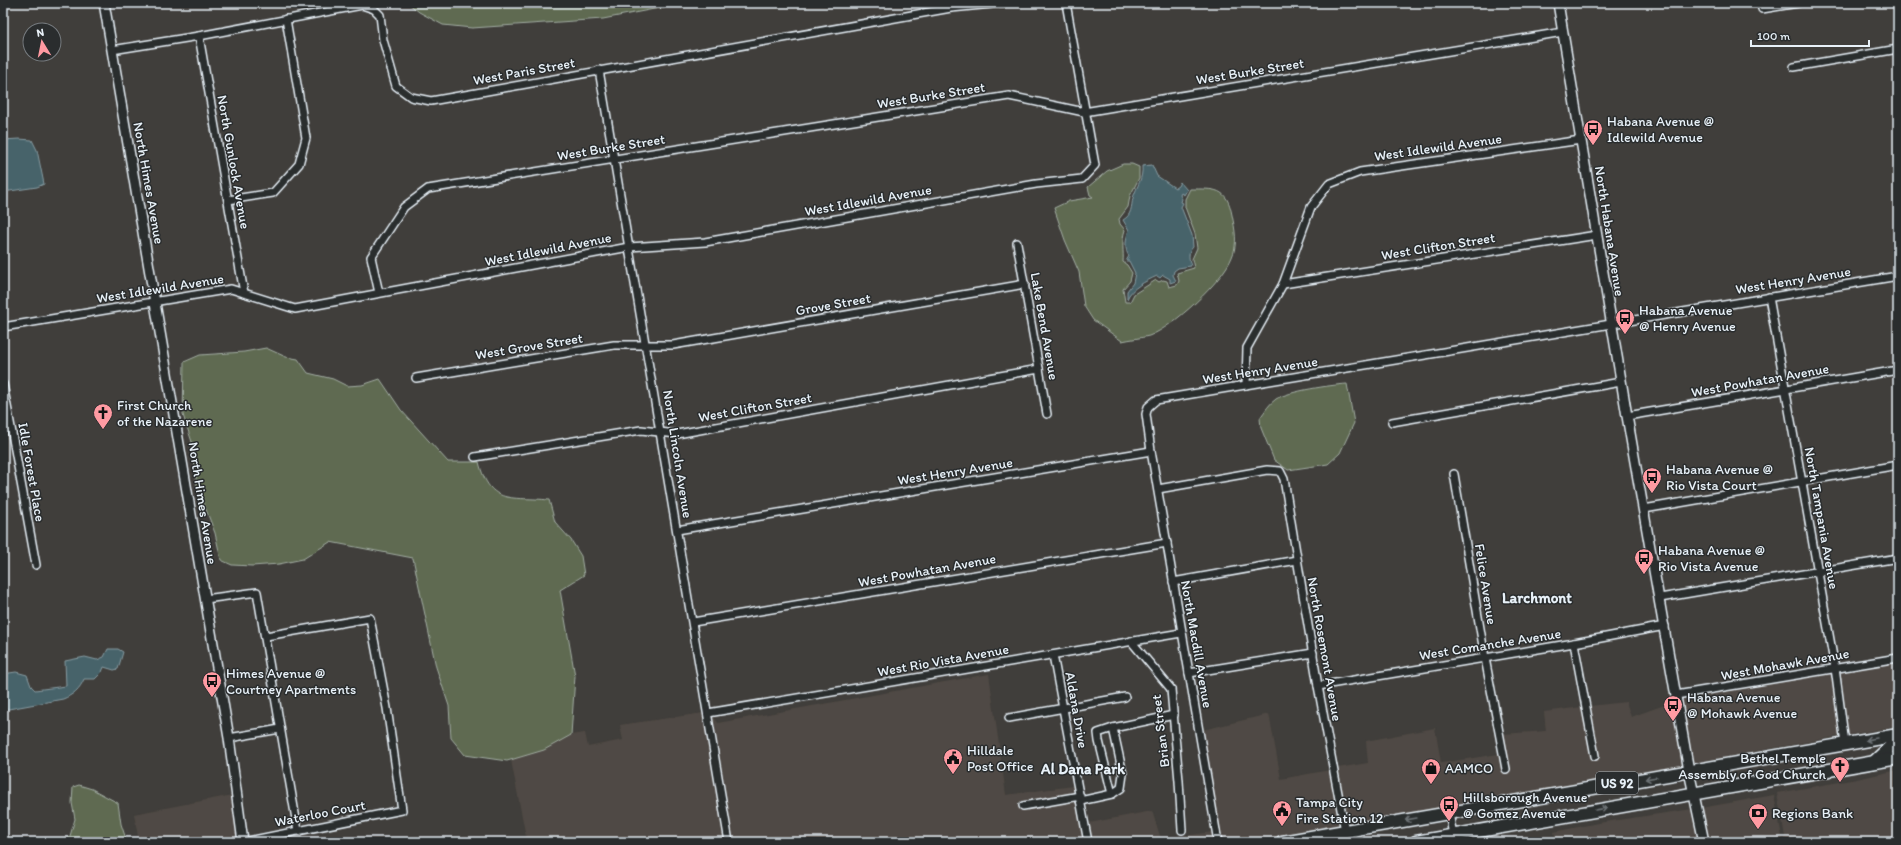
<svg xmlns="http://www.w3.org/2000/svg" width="1901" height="845" viewBox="0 0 1901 845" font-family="Itim,sans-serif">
<rect width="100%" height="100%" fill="#403e3b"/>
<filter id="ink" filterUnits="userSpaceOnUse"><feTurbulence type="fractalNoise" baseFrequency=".025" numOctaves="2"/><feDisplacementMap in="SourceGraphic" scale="8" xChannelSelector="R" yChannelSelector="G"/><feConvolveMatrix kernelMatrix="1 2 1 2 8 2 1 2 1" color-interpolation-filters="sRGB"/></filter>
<g filter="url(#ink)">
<g fill="#504a44">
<path d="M1898,663V726L1848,735L1840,673Z"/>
<path d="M989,674L1006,795L1074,786L1075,792L1018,802L1020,811L1076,801L1084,842H734L713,716L718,723Z"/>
<path d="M1832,674L1840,736L1692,763L1681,700Z"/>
<path d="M1626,702L1631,717L1673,702L1684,765L1348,825L1338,768L1368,763L1366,741L1435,728L1441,763L1499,754L1503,774L1510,773L1503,734L1546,731L1544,712L1582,707L1592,761L1600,759L1590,706Z"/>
<path d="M704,713L725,842H527L511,760L544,750L571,735L585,733L588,747L623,740L620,725Z"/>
<path d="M1269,714L1281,779L1330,770L1340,827L1251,842H1222L1203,730Z"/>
<path d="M1898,770V842H1786L1777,793L1857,779Z"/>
<path d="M233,795L239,842H139L134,814Z"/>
<path d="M1774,795L1783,842H1708L1701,808Z"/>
<path d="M1693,809L1700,842H1556L1554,832L1598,823Z"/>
<path d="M1152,811L1161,839L1213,832L1214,842H1092L1089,823Z"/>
</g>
<g fill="#5e6a51" stroke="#a3aea4">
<path d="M408,3H685L603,19L472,28L443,25L419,12Z"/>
<path d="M1123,164H1132L1139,167V178L1130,196L1128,207L1119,219L1120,224L1125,230C1121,241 1124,252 1123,262L1127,265L1132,273L1130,281L1123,289L1125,302H1130L1134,294L1156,280L1159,282L1163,280L1167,281L1169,287L1177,285L1179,281L1177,273L1194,268L1192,259L1197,248L1195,234L1185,207V199L1190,189C1215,189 1227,187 1232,215C1235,229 1238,244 1232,257C1223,281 1173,327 1149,336C1141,338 1131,339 1122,341L1093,320L1084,306L1079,272L1065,240L1054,208L1069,201L1093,197L1090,195L1088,187L1107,171Z"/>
<path d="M266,348L286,357L298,359L308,373L333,379L347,386L362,385L380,379L401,410L448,462H479C490,507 513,496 549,500L555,522L571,540L581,556L584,575L560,590L575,676L571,735L544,750L507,761L465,755L451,738L449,706L436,667L413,558L330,542L303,559L279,564L252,566L232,565L221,560L215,533L197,486L192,442L183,415L184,362L200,355L244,352Z"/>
<path d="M1347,384L1354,423L1340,453L1328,464L1288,470L1274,460L1261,428L1260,418C1265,411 1269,404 1276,399C1289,391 1331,385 1347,384Z"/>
<path d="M79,785L92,789L118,803L121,824L127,842H61L70,836L75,819L72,803L73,787Z"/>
</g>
<g fill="#47646b" stroke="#879ca3">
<path d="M19,139L32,140L37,150L44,184L37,187L3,192V140Z"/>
<path d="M1152,165L1157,176L1175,188L1178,186L1180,182L1187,190L1184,195L1181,193L1180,195L1182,199L1181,202L1183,203L1181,207L1192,235L1193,247C1187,253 1189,259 1191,266L1178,268L1174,271L1173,275L1176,281L1170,283V279L1163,275L1160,278L1157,276C1146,281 1131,288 1127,299V291L1133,283L1135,273L1129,261H1126L1129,256C1124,250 1126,237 1129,230L1123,220C1132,215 1131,207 1133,198C1137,185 1143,180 1142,166Z"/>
<path d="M108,649H118L123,652L118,669L114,670L104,667L102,672L95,679H84C80,689 73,695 63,699L3,710V674L16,672L27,675L31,686L35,690L66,686L65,661L85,657L97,660L104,657Z"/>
</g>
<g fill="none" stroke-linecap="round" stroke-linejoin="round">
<g stroke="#e8f1f8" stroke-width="10">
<g id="minor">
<path d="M1761,3L1762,9L1798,3"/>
<path d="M199,36L244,293"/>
<path d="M112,50L199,36L362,5L374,9L380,15L383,40L396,86L411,97L431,101L951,8L1003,3"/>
<path d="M1794,67L1898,49"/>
<path d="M599,70L729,842"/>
<path d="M228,200L273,193L299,164L306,138L286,19"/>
<path d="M1017,243L1047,414"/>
<path d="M1283,284L1597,235"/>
<path d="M379,293L371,257L404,207L428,189L1009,96L1084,112L1563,32"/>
<path d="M1769,297L1835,668L1845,744"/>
<path d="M3,327L231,289L295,309L629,247L705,242L1036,184L1082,179L1095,165L1066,3"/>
<path d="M416,378L614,345H673L1025,284"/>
<path d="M3,384L36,565"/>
<path d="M1246,385L1247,348L1283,284L1311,207L1329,184L1360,172L1581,140"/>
<path d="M1627,416L1898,370"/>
<path d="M1392,422L1621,382"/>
<path d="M475,457L641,430L677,434L1039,369"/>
<path d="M1454,474L1485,658L1506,769"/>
<path d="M1158,489L1267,470L1280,471L1284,479L1318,686L1345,831"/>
<path d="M1644,509L1898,465"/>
<path d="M677,530L1151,451"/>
<path d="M1173,582L1297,560"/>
<path d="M1660,598L1898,558"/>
<path d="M205,599L257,592L298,831"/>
<path d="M693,622L1167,543"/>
<path d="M1131,641L1171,689L1179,781L1182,830"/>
<path d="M1574,643L1595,756"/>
<path d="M1053,655L1088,842"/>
<path d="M1189,673L1313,653"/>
<path d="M1318,686L1574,643L1665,626"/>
<path d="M1676,695L1898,658"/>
<path d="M708,713L1181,633"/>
<path d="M1009,718L1125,697"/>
<path d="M229,738L280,729"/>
<path d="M1112,794L1099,741L1098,733L1113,728L1174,715"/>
<path d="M1080,801L1112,794L1121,788L1123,774L1113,728"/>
<path d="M1023,806L1080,796"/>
<path d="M1449,812L1454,842"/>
<path d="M243,842L402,810L387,708L370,618L266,636"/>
<path d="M1218,842L1151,451L1146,414L1148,407L1156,400L1898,276"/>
</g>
</g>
<g stroke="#e8f1f8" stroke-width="12">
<g id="tertiary">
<path d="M104,3L229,738L243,842"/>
<path d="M1558,3L1627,416L1689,771L1704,842"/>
</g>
</g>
<g stroke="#e8f1f8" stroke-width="15">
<g id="primary">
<path d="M1874,762L1891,746L1898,745"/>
<path d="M1282,842L1898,735"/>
<path d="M1416,842L1898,758"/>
</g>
</g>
<use href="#minor" stroke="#2a2d2e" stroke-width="7"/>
<use href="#tertiary" stroke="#2a2d2e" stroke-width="9"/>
<use href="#primary" stroke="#2a2d2e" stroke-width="12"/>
</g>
<defs><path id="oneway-shaft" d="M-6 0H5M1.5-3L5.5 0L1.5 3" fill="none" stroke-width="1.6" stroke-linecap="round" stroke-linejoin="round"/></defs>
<g stroke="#6c7275">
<use href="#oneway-shaft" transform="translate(1871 739) rotate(170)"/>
<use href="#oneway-shaft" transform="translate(1651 778) rotate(170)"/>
<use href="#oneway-shaft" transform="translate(1601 809) rotate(-10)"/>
<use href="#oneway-shaft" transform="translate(1411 819) rotate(170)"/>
</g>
</g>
<defs>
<g id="bus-pin" transform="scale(1)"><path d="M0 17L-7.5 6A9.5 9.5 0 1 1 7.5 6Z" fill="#ff9aa2" stroke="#2a2d2e"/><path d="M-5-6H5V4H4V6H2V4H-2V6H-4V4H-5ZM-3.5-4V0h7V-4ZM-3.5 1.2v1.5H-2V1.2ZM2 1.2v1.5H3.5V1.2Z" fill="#111"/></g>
<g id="church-pin" transform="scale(1)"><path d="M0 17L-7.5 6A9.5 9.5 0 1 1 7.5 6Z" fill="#ff9aa2" stroke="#2a2d2e"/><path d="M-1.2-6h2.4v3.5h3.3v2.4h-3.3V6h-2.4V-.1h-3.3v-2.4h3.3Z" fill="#111"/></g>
<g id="civic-pin" transform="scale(1)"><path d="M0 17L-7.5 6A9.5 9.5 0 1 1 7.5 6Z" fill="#ff9aa2" stroke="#2a2d2e"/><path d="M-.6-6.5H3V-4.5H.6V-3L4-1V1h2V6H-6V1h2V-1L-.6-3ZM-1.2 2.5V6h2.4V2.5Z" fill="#111"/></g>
<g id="shop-pin" transform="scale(1)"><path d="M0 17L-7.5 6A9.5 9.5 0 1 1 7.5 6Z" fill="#ff9aa2" stroke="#2a2d2e"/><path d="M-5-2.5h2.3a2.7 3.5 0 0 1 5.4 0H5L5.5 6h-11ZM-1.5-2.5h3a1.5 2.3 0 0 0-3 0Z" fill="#111"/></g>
<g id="bank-pin" transform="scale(1)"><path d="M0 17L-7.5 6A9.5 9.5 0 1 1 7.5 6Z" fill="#ff9aa2" stroke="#2a2d2e"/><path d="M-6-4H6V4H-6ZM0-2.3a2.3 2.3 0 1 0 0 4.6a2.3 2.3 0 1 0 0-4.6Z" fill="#111"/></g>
</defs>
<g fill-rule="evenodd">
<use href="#bus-pin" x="1593" y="129"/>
<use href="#bus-pin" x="1625" y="318"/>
<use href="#church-pin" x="103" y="413"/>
<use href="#bus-pin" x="1652" y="477"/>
<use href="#bus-pin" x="1644" y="558"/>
<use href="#bus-pin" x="212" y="681"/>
<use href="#bus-pin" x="1673" y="705"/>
<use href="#civic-pin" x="953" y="758"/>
<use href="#church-pin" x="1840" y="766"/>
<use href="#shop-pin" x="1431" y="768"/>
<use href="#bus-pin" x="1449" y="805"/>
<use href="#civic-pin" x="1282" y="810"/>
<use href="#bank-pin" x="1758" y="813"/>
</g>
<g text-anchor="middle" stroke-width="3" stroke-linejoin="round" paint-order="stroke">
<rect fill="#2a2d2e" stroke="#afb6bb" stroke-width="1" x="1596" y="772" width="42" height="22" rx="3"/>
<g font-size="13" font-weight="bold" fill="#e8f1f8">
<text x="1617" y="788">US 92</text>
</g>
<g font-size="14" fill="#e8f1f8" stroke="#2a2d2e">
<text transform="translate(524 71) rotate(-10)" y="5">West Paris Street</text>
<text transform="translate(1250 71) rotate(-9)" y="5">West Burke Street</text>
<text transform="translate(931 95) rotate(-9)" y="5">West Burke Street</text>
<text transform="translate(611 147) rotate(-9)" y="5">West Burke Street</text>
<text transform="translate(1438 147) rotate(-8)" y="5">West Idlewild Avenue</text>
<text transform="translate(234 162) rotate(80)" y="5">North Gunlock Avenue</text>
<text transform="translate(149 183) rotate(80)" y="5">North Himes Avenue</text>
<text transform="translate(868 200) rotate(-10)" y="5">West Idlewild Avenue</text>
<text transform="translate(1610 231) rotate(81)" y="5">North Habana Avenue</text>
<text transform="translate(1438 246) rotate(-9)" y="5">West Clifton Street</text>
<text transform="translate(548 249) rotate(-11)" y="5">West Idlewild Avenue</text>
<text transform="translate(1793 280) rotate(-9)" y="5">West Henry Avenue</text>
<text transform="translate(160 288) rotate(-9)" y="5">West Idlewild Avenue</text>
<text transform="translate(833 304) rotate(-10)" y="5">Grove Street</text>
<text transform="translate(1045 326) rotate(80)" y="5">Lake Bend Avenue</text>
<text transform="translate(529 346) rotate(-9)" y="5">West Grove Street</text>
<text transform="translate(1260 370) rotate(-9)" y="5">West Henry Avenue</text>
<text transform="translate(1760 380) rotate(-10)" y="5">West Powhatan Avenue</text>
<text transform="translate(755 407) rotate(-10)" y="5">West Clifton Street</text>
<text transform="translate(678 454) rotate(81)" y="5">North Lincoln Avenue</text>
<text transform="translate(955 471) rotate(-9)" y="5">West Henry Avenue</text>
<text transform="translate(32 472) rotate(80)" y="5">Idle Forest Place</text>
<text transform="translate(203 503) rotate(81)" y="5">North Himes Avenue</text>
<text transform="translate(1822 518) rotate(80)" y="5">North Tampania Avenue</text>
<text transform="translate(927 570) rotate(-10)" y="5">West Powhatan Avenue</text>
<text transform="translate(1486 584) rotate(81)" y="5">Felice Avenue</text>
<text transform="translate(1197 644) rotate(80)" y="5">North Macdill Avenue</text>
<text transform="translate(1490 644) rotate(-9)" y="5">West Comanche Avenue</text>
<text transform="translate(1325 649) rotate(80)" y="5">North Rosemont Avenue</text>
<text transform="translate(943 660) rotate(-10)" y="5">West Rio Vista Avenue</text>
<text transform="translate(1785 664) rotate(-10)" y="5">West Mohawk Avenue</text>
<text transform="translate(1077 710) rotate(80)" y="5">Aldana Drive</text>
<text transform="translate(1160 731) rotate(-97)" y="5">Brian Street</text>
<text transform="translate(320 813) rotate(-11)" y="5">Waterloo Court</text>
</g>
<g font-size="14" fill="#e8f1f8" stroke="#2a2d2e" text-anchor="start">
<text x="1607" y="126">Habana Avenue @<tspan x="1607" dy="16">Idlewild Avenue</tspan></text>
<text x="1639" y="315">Habana Avenue<tspan x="1639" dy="16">@ Henry Avenue</tspan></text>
<text x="117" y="410">First Church<tspan x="117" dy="16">of the Nazarene</tspan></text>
<text x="1666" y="474">Habana Avenue @<tspan x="1666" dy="16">Rio Vista Court</tspan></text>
<text x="1658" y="555">Habana Avenue @<tspan x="1658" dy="16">Rio Vista Avenue</tspan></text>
<text x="226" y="678">Himes Avenue @<tspan x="226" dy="16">Courtney Apartments</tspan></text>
<text x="1687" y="702">Habana Avenue<tspan x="1687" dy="16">@ Mohawk Avenue</tspan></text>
<text x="967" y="755">Hilldale<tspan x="967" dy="16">Post Office</tspan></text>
<text x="1826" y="763" text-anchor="end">Bethel Temple<tspan x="1826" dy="16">Assembly of God Church</tspan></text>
<text x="1445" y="773">AAMCO</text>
<text x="1463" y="802">Hillsborough Avenue<tspan x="1463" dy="16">@ Gomez Avenue</tspan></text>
<text x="1296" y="807">Tampa City<tspan x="1296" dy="16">Fire Station 12</tspan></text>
<text x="1772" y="818">Regions Bank</text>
</g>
<g font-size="15" font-weight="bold" fill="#e8f1f8" stroke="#2a2d2e">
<text x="1537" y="603">Larchmont</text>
<text x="1083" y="774">Al Dana Park</text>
</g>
</g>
<rect width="1901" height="845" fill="none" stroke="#2a2d2e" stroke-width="16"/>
<rect x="8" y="8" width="1885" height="829" fill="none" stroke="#e8f1f8" stroke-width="1.5" filter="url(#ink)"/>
<g transform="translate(42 42) rotate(350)"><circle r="19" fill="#2a2d2e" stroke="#767b7f"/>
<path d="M0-3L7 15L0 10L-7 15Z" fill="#ff9aa2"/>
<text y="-6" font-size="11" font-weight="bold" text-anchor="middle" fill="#e8f1f8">N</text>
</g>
<path d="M1751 40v6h118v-6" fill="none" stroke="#e8f1f8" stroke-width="2"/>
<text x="1757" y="40" font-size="12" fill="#e8f1f8" stroke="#2a2d2e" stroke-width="3" paint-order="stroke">100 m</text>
</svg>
